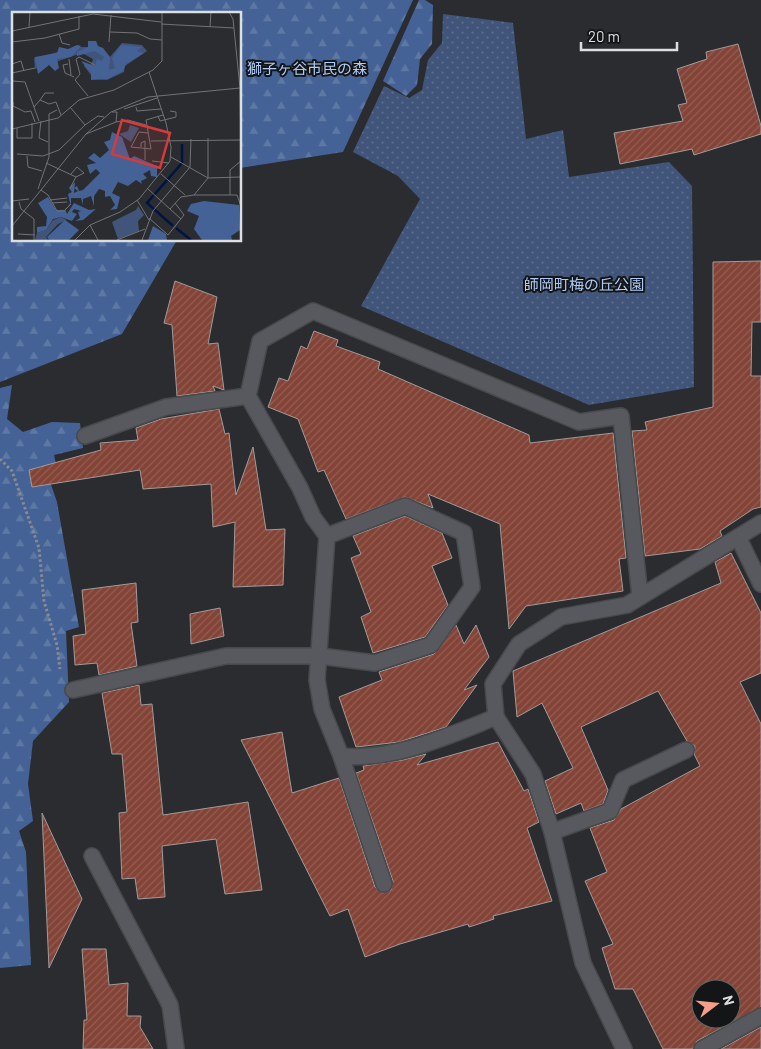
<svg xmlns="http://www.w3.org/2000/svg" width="761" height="1049" viewBox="0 0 761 1049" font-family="Barlow,'Noto Sans JP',sans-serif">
<defs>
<pattern id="green-dots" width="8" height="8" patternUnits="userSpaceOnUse" patternTransform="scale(1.25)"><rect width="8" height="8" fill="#41557a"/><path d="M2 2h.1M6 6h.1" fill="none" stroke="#5c6d8d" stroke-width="1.8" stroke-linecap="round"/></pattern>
<pattern id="forest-firs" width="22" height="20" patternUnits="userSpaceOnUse" patternTransform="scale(1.25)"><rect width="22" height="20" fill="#446296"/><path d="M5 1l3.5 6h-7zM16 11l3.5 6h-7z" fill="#5e78a4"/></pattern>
<pattern id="building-hatch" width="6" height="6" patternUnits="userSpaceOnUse" patternTransform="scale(1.25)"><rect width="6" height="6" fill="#834336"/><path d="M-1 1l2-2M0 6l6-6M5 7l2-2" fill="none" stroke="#945e53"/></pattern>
</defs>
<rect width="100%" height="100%" fill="#2a2c30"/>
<path fill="url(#green-dots)" d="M443,14L513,23L526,139L563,130L569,177L669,162L692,186L694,387L589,405L361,306L420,199L398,176L353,152L384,86L409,98L422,90L428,60L442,43Z"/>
<g fill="url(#forest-firs)">
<path d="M0,0H413L343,152L240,168V14H14V240H177L122,334L0,382Z"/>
<path d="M419,0H425L433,5L432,44L420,59L417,85L406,96L383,81Z"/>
<path d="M12,385L7,419L23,432L52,422L80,423L83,448L54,455L57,468L47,473L57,502L79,627L66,631L69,702L33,741L28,784L33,821L19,831L26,852L31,965L0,968V388Z"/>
</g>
<g fill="url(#building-hatch)" stroke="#a19b9a" fill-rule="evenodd">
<path d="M738,44L761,126V134L694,155L692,149L620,164L614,133L683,121L678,105L687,103L677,69L707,59L706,52Z"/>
<path d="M761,261V322H752L751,376H761V507L753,509L720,531L722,536L700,549L645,556L632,431L647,430L645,422L713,407V262Z"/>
<path d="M175,281L217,297L208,344L218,343L224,390L213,386L215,391L177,396L172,325L164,323Z"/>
<path d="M314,331L338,340L336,346L380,362L378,369L529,435L530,443L613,433L626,558L619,559L623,591L526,606L509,629L500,524L428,494L433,508L405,497L346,519L324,470L318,472L298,419L268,407L279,378L288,381L301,346L307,349Z"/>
<path d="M219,409L225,434L229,433L236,495L253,447L266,530L285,529L283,585L233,587L235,522L213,527L211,484L143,489L140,470L32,487L29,470L101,450L100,443L138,440L136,428L161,419Z"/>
<path d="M405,516L442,533L452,558L432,566L448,605L425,637L373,653L361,617L371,612L351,558L361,554L353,536Z"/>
<path d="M731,553L761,613V673L740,682L761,724V1007L697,1041L693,1049H663L633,989H615L602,948L613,944L585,881L607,872L590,828L614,820L621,809L700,766L694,754L695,746L687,741L658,691L581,727L608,790L603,804L584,811L581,803L556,814L545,781L573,768L542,703L517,717L513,671L721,583L715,562ZM701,989H731V1019H701Z"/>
<path d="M136,583L138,622L131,623L137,666L99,675L97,663L75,665L73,636L86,634L82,590Z"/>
<path d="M220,608L224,636L191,644L190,614Z"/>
<path d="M456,625L464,644L476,625L489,657L464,690L477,685L446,727L399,742L356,747L339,697L382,680L379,672L434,654Z"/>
<path d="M139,685L141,705L152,704L163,815L248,802L262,890L225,894L216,839L162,846L165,897L138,899L135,878L122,879L119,813L127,812L122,754H112L102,693Z"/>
<path d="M282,732L292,793L339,778L375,887L383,893L391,890L393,881L356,773L364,770L363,766L403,760L426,754L417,765L498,742L524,791L528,789L539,822L527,828L552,901L493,916L494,919L469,927L468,924L400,944L365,957L348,909L330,916L241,740Z"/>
<path d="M42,813L82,899L49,968Z"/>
<path d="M82,949H106L109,985L128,983L127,1016H141L140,1027L153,1049H83L84,1020H87Z"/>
<path d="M761,1027V1049H721Z"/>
</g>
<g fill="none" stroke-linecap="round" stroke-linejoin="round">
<g stroke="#47494c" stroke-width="18">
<g id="street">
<path d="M85,436L166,407L248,396"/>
<path d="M738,537L761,584"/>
<path d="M73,690L226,656H320L375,663L431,645L472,587L464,533L405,506L327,536"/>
<path d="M496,717C448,736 394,761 341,756L322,709L317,680L327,536L313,517L300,488L248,396L260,341L313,311L579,422L621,416L640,597"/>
<path d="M341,756L384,884"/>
<path d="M552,832L610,811L623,780L686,750"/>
<path d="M92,856L170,1005L176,1049"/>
<path d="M624,1049L583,963L552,832L533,774L496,717L493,684L519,644L561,617L627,605L761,523"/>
<path d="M702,1049L761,1016"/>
</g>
</g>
<path stroke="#898b8e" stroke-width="3" stroke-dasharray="2.5 2.5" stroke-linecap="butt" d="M0,459L12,471L39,548L44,601L57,645L60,669"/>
<use href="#street" stroke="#57595e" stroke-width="15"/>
</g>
<g text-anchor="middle" stroke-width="4" stroke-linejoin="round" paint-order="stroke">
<g font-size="15" fill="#afcbf9" stroke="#141516">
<text x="307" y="74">獅子ヶ谷市民の森</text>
<text x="584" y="290">師岡町梅の丘公園</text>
</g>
</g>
<g transform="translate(12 12)">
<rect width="229" height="229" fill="#2a2c30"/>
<path d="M110,31L130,33L135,39L113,54L112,60L95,68L82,67L72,54L73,51L79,53L81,47L70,41L23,57L22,46L66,35H78L97,46ZM118,113L127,116L119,130L107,122L116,119ZM126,194L132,203L126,209L127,219L106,227L100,210L124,198ZM49,205L55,208L46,212L34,225L36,228H23L25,221L34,218L41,208Z" fill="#41557a"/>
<path d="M76,29H84L86,34L91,36L98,45L97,58L103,56L100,46L109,33L130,35L125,39L132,41L114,52L111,59L95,67L79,68V61L69,49L83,54L85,47L90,49L92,45L83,39L65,44V40L76,35ZM65,33L69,34L59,45L45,47L47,56L43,59L37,53L26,62L23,45L45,41L47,35L56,37ZM100,120L110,125L118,147L122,144L145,154V165L139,164L138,158L131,162L135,166L129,169L130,172L124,168L116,174L106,170L100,181L108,185L105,197L98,198L103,193L98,184L93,185V179L87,177L82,184V194L79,184L71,187V193L69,186H59V191L53,197L55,202L62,191L77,198L84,197L71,208L63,209L68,206L66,200L69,199L62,197L60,200L65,202L60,209L49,205L41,207L34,218L25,221V215L34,214L35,205L26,191L36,185L44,198H53L58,191L56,182L60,180L57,176L63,170L62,181L66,179L62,176L65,174L67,179L71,178L88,161L84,157L78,162L75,153L84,151L76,146L82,141L88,146L97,138L92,130L98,128ZM192,189L227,193L228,218L219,224L220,228H190L182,217L187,204L175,199L179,192ZM53,208L67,218L57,228H37L35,225ZM141,214L154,222L155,228H136Z" fill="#446296"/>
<path fill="none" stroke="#001441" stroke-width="2.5" d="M161,214L135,191L170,151V132M164,216L179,228"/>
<path fill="none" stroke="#717376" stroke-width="1" d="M217,0L221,7L228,76L229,143M149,12L222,16M17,15L18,0M198,15L199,0M0,19L81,2L149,10M98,20L125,21L138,27L150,28M47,22L50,31L58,33M0,30L33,26L67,17V4M97,30L99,3M57,47L59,63M0,52L9,49L12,59M56,52L51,53L53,61L62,65M0,61L23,56M1,69L13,70L27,109M76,84L63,68L68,62L64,47L67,45L83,53M28,88L33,81H42M1,90V94L13,100L19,99L23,110M22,95L28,88L37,92L44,90L49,103M58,95L73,113M124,95L125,99L149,97M112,97L145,86M100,100H105L104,110L116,108L134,113M146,104L148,109L164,105V100L158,99M29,109L27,126L36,130M5,116V126H20V111M0,117L46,106L67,88L102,78L141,58L150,49V0M136,121L127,120L119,135L139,137L134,108L151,103M74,122L104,110M139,129L228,128M129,135V131L133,129V148M5,142L31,144L47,138L73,113L86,104L92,105M15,144L16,155L30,159M159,145L196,166L229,165M140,149L157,151M34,151L64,165M149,162L173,183M58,176L64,165L72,161L65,155L59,162M26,177L37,145V102L45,98M136,177L169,207M29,178L36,183L45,199H52L59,192M182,183L196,166V126M218,183V158L229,149M38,188L55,186M125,188L137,208M0,189L17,187M7,190L9,197L22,207V228M40,191L55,190M158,197L169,185L182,183H225L229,194M137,206L156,223L172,203L163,191M78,213L86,228M0,214L74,122L99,100L136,85L228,76M6,222L23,223M63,228L78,213L108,200L127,187L158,149L159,135L154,111L137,60M105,228L133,217M130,228L141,199L178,155L179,127"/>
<path fill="#d73a3a" fill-opacity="0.15" stroke="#d73a3a" stroke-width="2.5" d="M110,108L158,121L148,156L100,142Z"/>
<rect width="229" height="229" fill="none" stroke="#dcdee0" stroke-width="2.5"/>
</g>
<g transform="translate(716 1004) rotate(74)"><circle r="24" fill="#141516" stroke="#646567"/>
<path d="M0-4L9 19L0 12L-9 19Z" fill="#f49d8b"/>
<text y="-8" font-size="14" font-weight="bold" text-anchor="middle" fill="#dcdee0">N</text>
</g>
<path d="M581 42v8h96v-8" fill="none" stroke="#dcdee0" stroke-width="2.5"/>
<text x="588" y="42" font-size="15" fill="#dcdee0" stroke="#141516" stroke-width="4" paint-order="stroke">20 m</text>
</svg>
